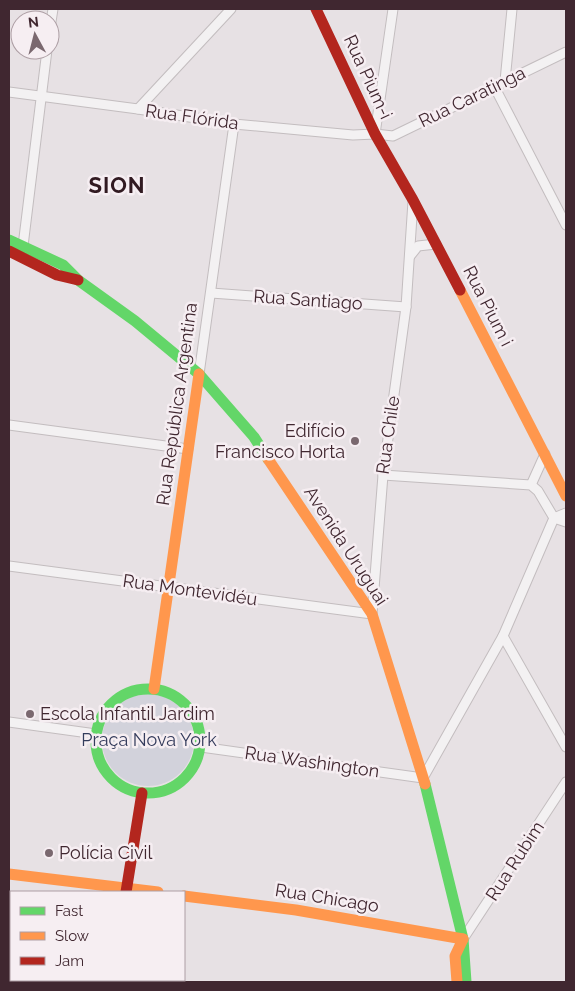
<svg xmlns="http://www.w3.org/2000/svg" width="575" height="991" viewBox="0 0 575 991" font-family="Raleway,sans-serif">
<rect width="100%" height="100%" fill="#e7e1e4"/>
<circle fill="#d2d2db" cx="148" cy="740" r="46"/>
<g fill="none" stroke-linecap="round" stroke-linejoin="round">
<g stroke="#c3bdbf" stroke-width="11">
<g id="street">
<path d="M50,28L53,9"/>
<path d="M505,81L512,9"/>
<path d="M494,86L566,225"/>
<path d="M9,92L138,109L234,124L353,135L375,134L393,136L566,52"/>
<path d="M138,109L231,9"/>
<path d="M375,134L393,9"/>
<path d="M23,246L47,50"/>
<path d="M410,256L418,246L436,244"/>
<path d="M211,293L406,307"/>
<path d="M199,374L234,124"/>
<path d="M9,425L188,449"/>
<path d="M383,475L531,485L538,491L554,518"/>
<path d="M531,485L545,454"/>
<path d="M554,518L566,522"/>
<path d="M9,566L372,614L383,475L406,307L413,201"/>
<path d="M503,636L566,747"/>
<path d="M9,722L96,734"/>
<path d="M201,747L423,778L503,636L554,518L566,513"/>
<path d="M463,939L566,782"/>
</g>
</g>
<use href="#street" stroke="#f3f1f2" stroke-width="9"/>
<g stroke="#63d668" stroke-width="11">
<path d="M9,240L63,265L78,280L135,321L199,374L254,437L268,459"/>
<circle cx="148" cy="741" r="52"/>
<path d="M425,784L463,939L466,982"/>
</g>
<g stroke="#ff974d" stroke-width="11">
<path d="M460,290L566,496"/>
<path d="M268,459L372,614L425,784"/>
<path d="M154,689L199,374"/>
<path d="M9,874L158,892"/>
<path d="M184,896L296,910L463,939"/>
<path d="M457,982L455,956L463,939"/>
</g>
<g stroke="#b3261e" stroke-width="11">
<path d="M316,9L375,134L413,200L460,290"/>
<path d="M9,251L57,275L78,280"/>
<path d="M126,892L142,793"/>
<path d="M115,980V982"/>
</g>
</g>
<g fill="#7a686f" stroke="#f6eef2" stroke-width="2">
<circle cx="355" cy="441" r="5"/>
<circle cx="30" cy="714" r="5"/>
<circle cx="49" cy="853" r="5"/>
</g>
<g text-anchor="middle" stroke-width="5" stroke-linejoin="round" paint-order="stroke">
<g font-size="18" fill="#402730" stroke="#f6eef2">
<text transform="translate(368 77) rotate(65)" y="6">Rua Pium-i</text>
<text transform="translate(472 97) rotate(-26)" y="6">Rua Caratinga</text>
<text transform="translate(192 117) rotate(8)" y="6">Rua Flórida</text>
<text transform="translate(308 300) rotate(4)" y="6">Rua Santiago</text>
<text transform="translate(488 306) rotate(63)" y="6">Rua Pium i</text>
<text transform="translate(177 404) rotate(-82)" y="6">Rua República Argentina</text>
<text transform="translate(388 435) rotate(-82)" y="6">Rua Chile</text>
<text transform="translate(346 546) rotate(57)" y="6">Avenida Uruguai</text>
<text transform="translate(190 590) rotate(8)" y="6">Rua Montevidéu</text>
<text transform="translate(312 762) rotate(8)" y="6">Rua Washington</text>
<text transform="translate(515 861) rotate(-57)" y="6">Rua Rubim</text>
<text transform="translate(327 898) rotate(9)" y="6">Rua Chicago</text>
</g>
<g font-size="18" fill="#402730" stroke="#f6eef2" text-anchor="start">
<text x="345" y="437" text-anchor="end">Edifício<tspan x="345" dy="21">Francisco Horta</tspan></text>
<text x="40" y="720">Escola Infantil Jardim</text>
<text x="59" y="859">Polícia Civil</text>
</g>
<g font-size="18" fill="#343c5c" stroke="#f6eef2">
<text x="149" y="746">Praça Nova York</text>
</g>
<g font-size="22" font-weight="bold" letter-spacing="1" fill="#311a21" stroke="#f6eef2">
<text x="117" y="193">SION</text>
</g>
</g>
<rect width="575" height="991" fill="none" stroke="#402730" stroke-width="20"/>
<rect x="10" y="891" width="175" height="90" fill="#f6eef2" stroke="#ad9ea4"/>
<rect x="20" y="907" width="25" height="8" fill="#63d668" stroke="#ad9ea4"/>
<text x="55" y="916" font-size="15" fill="#402730">Fast</text>
<rect x="20" y="932" width="25" height="8" fill="#ff974d" stroke="#ad9ea4"/>
<text x="55" y="941" font-size="15" fill="#402730">Slow</text>
<rect x="20" y="957" width="25" height="8" fill="#b3261e" stroke="#ad9ea4"/>
<text x="55" y="966" font-size="15" fill="#402730">Jam</text>
<g transform="translate(35 35) rotate(353)"><circle r="24" fill="#f6eef2" stroke="#ad9ea4"/>
<path d="M0-4L9 19L0 12L-9 19Z" fill="#7a686f"/>
<text y="-8" font-size="14" font-weight="bold" text-anchor="middle" fill="#402730">N</text>
</g>
</svg>
